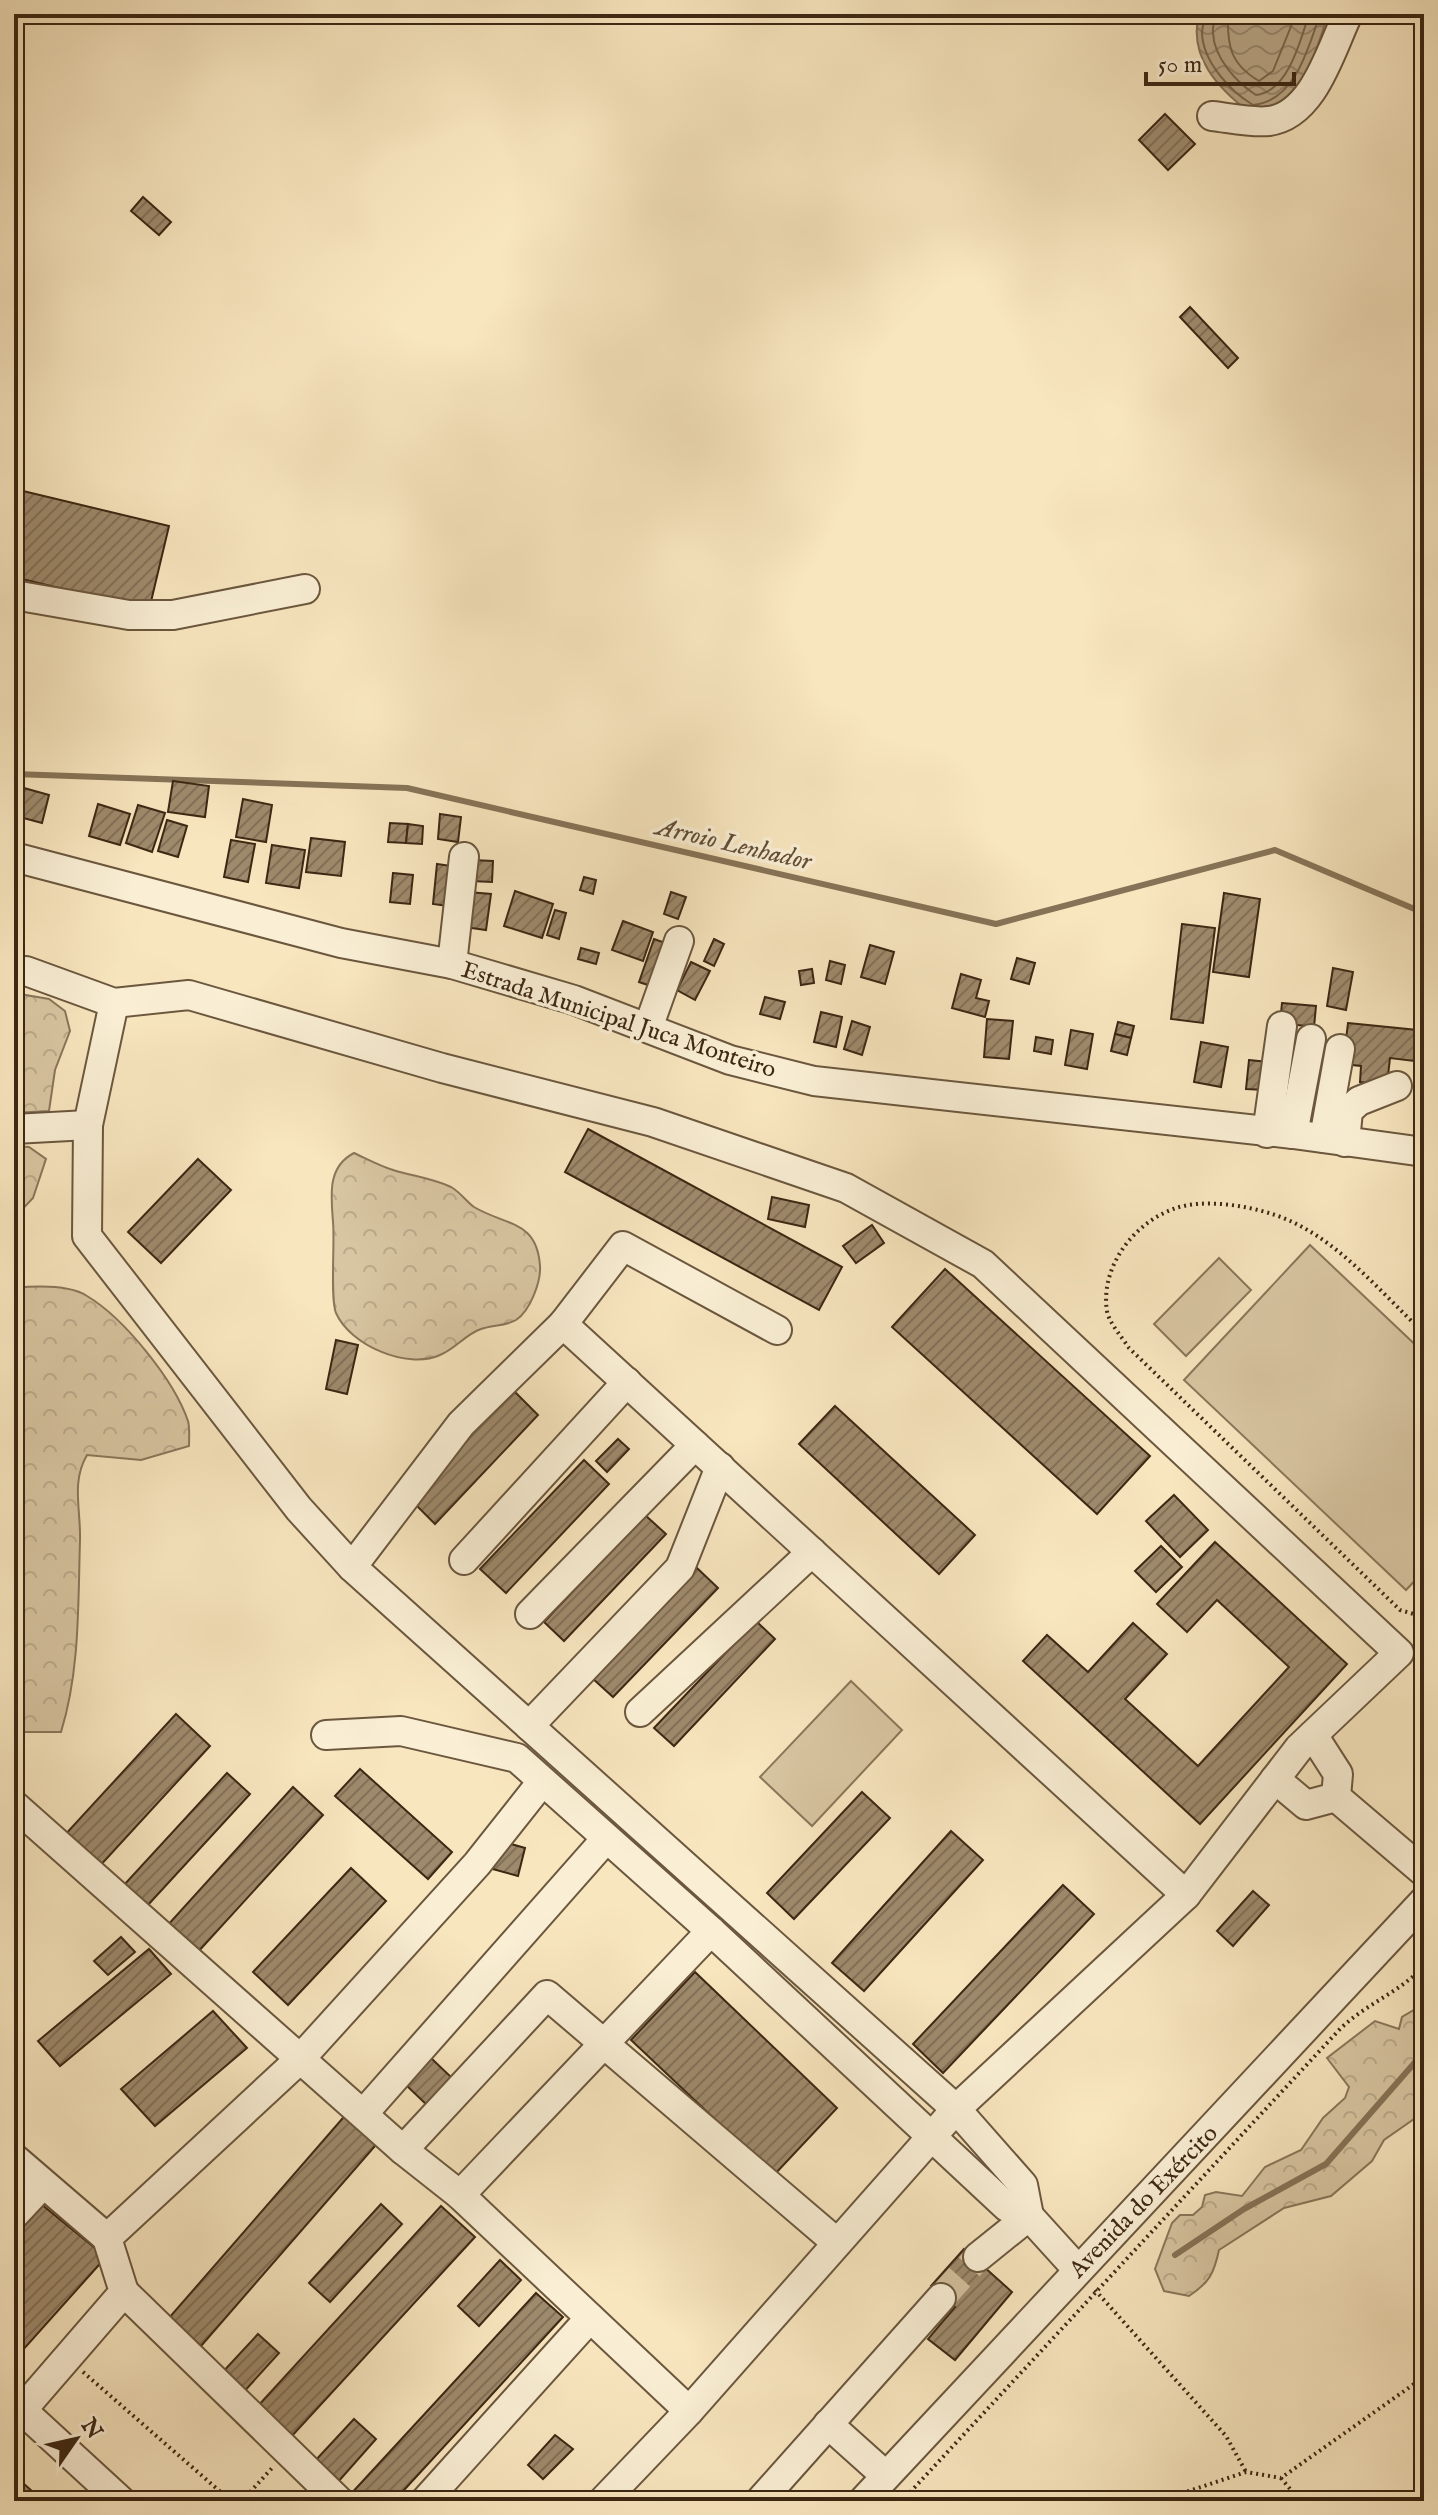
<svg xmlns="http://www.w3.org/2000/svg" width="1438" height="2515" viewBox="0 0 1438 2515" font-family="'IM FELL English',serif">
<defs>
<pattern id="forest-crowns" width="20" height="18" patternUnits="userSpaceOnUse" patternTransform="scale(2)"><rect width="20" height="18" fill="#d8c6a2"/><path d="M2 6a3 3 0 1 1 6 0M12 15a3 3 0 1 1 6 0" fill="none" stroke="#baaa8b"/></pattern>
<pattern id="water-waves" width="16" height="10" patternUnits="userSpaceOnUse" patternTransform="scale(2)"><rect width="16" height="10" fill="#b8a585"/><path d="M0 5q4-4 8 0t8 0" fill="none" stroke="#97866c"/></pattern>
<pattern id="building-hatch" width="6" height="6" patternUnits="userSpaceOnUse" patternTransform="scale(2)"><rect width="6" height="6" fill="#9e8a6c"/><path d="M-1 1l2-2M0 6l6-6M5 7l2-2" fill="none" stroke="#827158"/></pattern>
</defs>
<rect width="100%" height="100%" fill="#f8e6bf"/>
<filter id="stains"><feTurbulence type="fractalNoise" baseFrequency=".0025" numOctaves="4"/><feColorMatrix values="0 0 0 0 .2 0 0 0 0 .09 0 0 0 0 .02 0 0 0 .5 -.17"/></filter>
<radialGradient id="worn" r=".72"><stop offset=".6" stop-color="#630" stop-opacity="0"/><stop offset="1" stop-color="#630" stop-opacity=".3"/></radialGradient>
<g fill="url(#forest-crowns)" stroke="#8a765a" stroke-width="2">
<path d="M14,993L49,999L65,1011L70,1031L55,1070L49,1111L14,1113Z"/>
<path d="M14,1146L29,1147L46,1159L33,1198L14,1218Z"/>
<path d="M354,1153C367,1159 380,1166 393,1170C412,1176 432,1178 451,1187C460,1192 466,1201 474,1207C506,1226 537,1220 540,1266C541,1282 530,1311 516,1320C506,1326 492,1325 481,1329C466,1334 455,1349 440,1355C407,1370 350,1345 336,1313C330,1298 335,1243 333,1222C331,1195 327,1167 354,1153Z"/>
<path d="M14,1288C35,1286 68,1284 87,1296C124,1318 174,1380 188,1421C190,1428 189,1438 189,1446L141,1460L87,1455C71,1482 81,1510 80,1540C78,1604 80,1671 61,1732H24L14,1720Z"/>
<path d="M1424,2004V2112L1384,2140L1372,2161L1331,2196L1284,2208L1219,2250C1214,2273 1210,2282 1189,2296L1164,2291L1155,2269L1172,2223L1180,2215H1193L1202,2207L1205,2195L1216,2192L1242,2196L1265,2167L1301,2150L1323,2118L1345,2098L1349,2087L1327,2058L1375,2021L1399,2029L1402,2017Z"/>
</g>
<g fill="#d8c6a2" stroke="#8a765a" stroke-width="2">
<path d="M1310,1245L1424,1353V1571L1406,1590L1184,1380Z"/>
<path d="M1219,1258L1251,1290L1186,1356L1154,1324Z"/>
<path d="M851,1681L902,1730L812,1826L760,1777Z"/>
</g>
<path fill="url(#water-waves)" stroke="#867357" stroke-width="2" d="M1199,14H1328C1314,58 1302,108 1250,113C1218,88 1188,57 1199,14Z"/>
<g fill="none" stroke-linecap="round" stroke-linejoin="round">
<g stroke="#7a664c" stroke-width="2">
<path d="M1206,14C1205,20 1202,27 1202,33C1203,62 1230,91 1253,105C1295,101 1308,49 1320,14"/>
<path d="M1216,14C1215,20 1212,27 1213,33C1214,58 1237,83 1256,95C1288,92 1301,39 1309,14"/>
<path d="M1228,14C1227,45 1230,64 1259,81L1273,71L1296,14"/>
</g>
<g stroke="#867357" stroke-width="6">
<path d="M14,19L21,14"/>
<path d="M14,774L407,788L996,924L1275,850L1424,913"/>
<path d="M1175,2255L1244,2209L1326,2164L1424,2052"/>
</g>
</g>
<g fill="url(#building-hatch)" stroke="#3c2713" stroke-width="2">
<path d="M1165,114L1195,144L1168,170L1139,140Z"/>
<path d="M143,197L171,222L159,235L131,211Z"/>
<path d="M1190,307L1238,358L1228,368L1180,317Z"/>
<path d="M23,491L169,526L149,610L14,577V519Z"/>
<path d="M173,781L209,786L205,817L168,812Z"/>
<path d="M14,788L20,790L14,809Z"/>
<path d="M24,788L49,795L42,823L16,816Z"/>
<path d="M243,799L272,805L266,842L236,837Z"/>
<path d="M98,804L130,814L120,845L89,836Z"/>
<path d="M138,805L165,813L152,852L126,843Z"/>
<path d="M440,814L461,817L458,842L438,839Z"/>
<path d="M167,820L187,826L178,857L158,851Z"/>
<path d="M390,823L408,824L406,843L388,842Z"/>
<path d="M408,824L423,826L422,844L406,843Z"/>
<path d="M311,838L345,842L341,876L306,872Z"/>
<path d="M231,840L255,844L248,882L224,877Z"/>
<path d="M272,845L305,850L299,888L266,883Z"/>
<path d="M472,860L493,861L492,882L471,881Z"/>
<path d="M437,864L459,867L455,907L433,904Z"/>
<path d="M393,873L413,875L410,904L390,902Z"/>
<path d="M584,877L596,880L593,894L580,890Z"/>
<path d="M515,891L553,904L542,938L504,926Z"/>
<path d="M468,892L491,894L486,930L464,927Z"/>
<path d="M671,892L686,897L678,919L664,914Z"/>
<path d="M1224,893L1260,899L1249,977L1213,972Z"/>
<path d="M555,910L566,913L559,939L547,935Z"/>
<path d="M623,921L653,932L643,961L612,950Z"/>
<path d="M1182,924L1215,928L1203,1023L1171,1019Z"/>
<path d="M654,939L671,945L657,988L639,982Z"/>
<path d="M714,939L724,944L714,966L704,961Z"/>
<path d="M870,945L894,952L885,984L861,977Z"/>
<path d="M581,948L599,953L596,964L578,959Z"/>
<path d="M1017,958L1035,963L1029,984L1011,979Z"/>
<path d="M830,961L845,965L841,984L826,980Z"/>
<path d="M691,962L710,971L695,1000L677,990Z"/>
<path d="M1333,968L1353,972L1346,1010L1327,1006Z"/>
<path d="M812,969L814,983L801,985L799,971Z"/>
<path d="M961,974L981,980L976,998L989,1001L985,1017L952,1008Z"/>
<path d="M765,997L785,1002L780,1019L760,1014Z"/>
<path d="M1282,1003L1316,1006L1314,1027L1280,1023Z"/>
<path d="M821,1012L842,1017L836,1047L814,1042Z"/>
<path d="M987,1019L1013,1021L1009,1059L984,1057Z"/>
<path d="M852,1021L870,1027L862,1055L844,1049Z"/>
<path d="M1118,1022L1134,1026L1131,1038L1115,1034Z"/>
<path d="M1348,1023L1417,1030L1414,1061L1390,1058L1387,1085L1360,1082L1361,1066L1343,1064Z"/>
<path d="M1071,1030L1093,1034L1087,1069L1065,1065Z"/>
<path d="M1115,1034L1131,1038L1127,1055L1111,1051Z"/>
<path d="M1036,1037L1053,1040L1051,1054L1034,1051Z"/>
<path d="M1201,1042L1228,1047L1221,1087L1194,1082Z"/>
<path d="M1317,1046L1330,1047L1326,1087L1312,1085Z"/>
<path d="M1249,1060L1268,1062L1265,1090L1246,1089Z"/>
<path d="M588,1129L842,1267L819,1310L565,1172Z"/>
<path d="M198,1159L231,1190L161,1263L128,1232Z"/>
<path d="M772,1197L809,1205L805,1227L768,1219Z"/>
<path d="M872,1225L884,1243L856,1263L843,1246Z"/>
<path d="M945,1269L1150,1456L1097,1514L892,1327Z"/>
<path d="M336,1340L358,1345L347,1394L326,1389Z"/>
<path d="M513,1390L538,1415L435,1524L410,1499Z"/>
<path d="M835,1406L975,1535L939,1574L799,1444Z"/>
<path d="M618,1439L629,1449L607,1472L596,1461Z"/>
<path d="M584,1460L609,1484L506,1593L480,1569Z"/>
<path d="M1174,1495L1208,1530L1180,1557L1146,1521Z"/>
<path d="M645,1515L666,1534L564,1641L544,1622Z"/>
<path d="M1215,1542L1347,1664L1200,1824L1023,1661L1047,1635L1088,1672L1133,1623L1167,1654L1125,1699L1198,1766L1289,1667L1217,1600L1187,1632L1157,1604Z"/>
<path d="M1161,1546L1182,1567L1156,1592L1135,1571Z"/>
<path d="M697,1568L718,1588L613,1697L592,1678Z"/>
<path d="M756,1621L775,1639L674,1746L654,1728Z"/>
<path d="M176,1714L210,1746L97,1869L63,1837Z"/>
<path d="M360,1769L452,1852L428,1879L335,1796Z"/>
<path d="M227,1773L250,1794L147,1906L124,1885Z"/>
<path d="M293,1787L323,1815L197,1953L167,1926Z"/>
<path d="M862,1792L890,1818L794,1919L767,1893Z"/>
<path d="M951,1831L983,1860L864,1991L832,1963Z"/>
<path d="M497,1840L525,1848L518,1876L489,1868Z"/>
<path d="M351,1868L386,1901L288,2005L253,1972Z"/>
<path d="M1063,1885L1094,1914L943,2073L913,2044Z"/>
<path d="M1253,1891L1269,1905L1233,1946L1217,1931Z"/>
<path d="M121,1937L135,1952L108,1975L94,1961Z"/>
<path d="M149,1949L171,1974L60,2066L38,2041Z"/>
<path d="M695,1972L837,2108L774,2175L631,2040Z"/>
<path d="M213,2011L247,2048L155,2126L121,2089Z"/>
<path d="M431,2058L453,2079L428,2106L406,2085Z"/>
<path d="M349,2111L381,2139L201,2346L169,2318Z"/>
<path d="M41,2204L106,2257L14,2360V2234Z"/>
<path d="M381,2204L402,2224L330,2302L309,2283Z"/>
<path d="M441,2206L475,2237L290,2438L257,2407Z"/>
<path d="M964,2249L1012,2292L955,2360L928,2339L955,2307L931,2286Z"/>
<path d="M500,2260L521,2280L479,2326L458,2306Z"/>
<path d="M536,2293L563,2317L394,2501H355L349,2496Z"/>
<path d="M258,2334L279,2353L241,2395L220,2375Z"/>
<path d="M354,2419L376,2439L337,2483L314,2462Z"/>
<path d="M555,2435L573,2449L543,2479L528,2465Z"/>
<path d="M23,2483L43,2501H14V2493Z"/>
</g>
<g fill="none" stroke-linecap="round" stroke-linejoin="round">
<path stroke="#d2c09d" stroke-width="28" stroke-dasharray="28 14" stroke-linecap="butt" d="M941,2298L978,2257"/>
<g stroke="#6b573e" stroke-width="32">
<g id="minor">
<path d="M1212,116C1230,118 1251,123 1269,121C1314,115 1331,49 1348,14"/>
<path d="M14,595L129,615H173L305,589"/>
<path d="M14,857L341,943L452,964L574,1000L730,1060L814,1081L1293,1134L1424,1152"/>
<path d="M452,964L464,857"/>
<path d="M26,971L114,1003L189,995L442,1068L653,1122L846,1188L983,1264L1399,1653L1299,1748L1186,1895L563,1324L461,1424L352,1567"/>
<path d="M114,1003L88,1125L87,1236L299,1509L352,1567L956,2109L1186,1895"/>
<path d="M648,1028L679,941"/>
<path d="M14,1129L88,1125"/>
<path d="M1267,1133L1282,1026"/>
<path d="M1293,1134L1311,1039"/>
<path d="M1324,1138L1340,1049"/>
<path d="M1345,1142L1348,1111L1359,1101L1397,1086"/>
<path d="M563,1324L623,1246L777,1330"/>
<path d="M464,1560L627,1382"/>
<path d="M530,1614L695,1445"/>
<path d="M640,1712L812,1552"/>
<path d="M529,1726L680,1568L720,1467"/>
<path d="M326,1735L401,1731L517,1758L711,1931L1007,2207L1029,2216L1078,2270"/>
<path d="M1313,1735L1338,1774L1336,1797L1424,1872"/>
<path d="M1275,1779L1306,1805L1336,1797"/>
<path d="M14,1805L403,2150L460,2195L689,2411"/>
<path d="M363,2114L605,1840"/>
<path d="M403,2150L547,1995L836,2242"/>
<path d="M14,2158L107,2238"/>
<path d="M460,2195L711,1931"/>
<path d="M14,2215L42,2185"/>
<path d="M978,2257L1029,2216"/>
<path d="M124,2292L339,2501"/>
<path d="M22,2410L121,2501"/>
<path d="M14,2414L22,2410L124,2292L107,2238L300,2059L477,1864L541,1783"/>
<path d="M828,2424L886,2476"/>
<path d="M425,2501L590,2318"/>
<path d="M603,2501L689,2411L956,2109L1023,2185L1029,2216"/>
<path d="M760,2501L941,2298"/>
<path d="M863,2501L1424,1901"/>
</g>
</g>
<g stroke="#3c2713" stroke-width="4" stroke-dasharray="2 4" stroke-linecap="butt">
<path d="M1424,1333C1378,1290 1333,1233 1272,1214C1244,1205 1204,1199 1176,1208C1134,1222 1100,1267 1107,1311C1109,1323 1122,1337 1129,1348L1400,1610L1424,1617"/>
<path d="M1095,2290L1226,2436L1246,2472"/>
<path d="M83,2372L231,2501"/>
<path d="M1281,2478L1300,2501"/>
<path d="M242,2501L273,2467"/>
<path d="M902,2501L1339,2030C1365,2004 1399,1993 1424,1966"/>
<path d="M1159,2501L1246,2472L1281,2478L1424,2377"/>
</g>
<use href="#minor" stroke="#faefd5" stroke-width="28"/>
</g>
<g text-anchor="middle" stroke-width="7" stroke-linejoin="round" paint-order="stroke">
<g font-size="24" fill="#3c2713" stroke="#faefd5">
<text transform="translate(619 1019) rotate(18)" y="8">Estrada Municipal Juca Monteiro</text>
<text transform="translate(1143 2201) rotate(-46)" y="8">Avenida do Exército</text>
</g>
<g font-size="26" font-style="italic" fill="#614d35" stroke="#faefd5">
<text transform="translate(734 843) rotate(13)" y="9">Arroio Lenhador</text>
</g>
</g>
<rect width="1438" height="2515" fill="none" stroke="#f8e6bf" stroke-width="48"/>
<rect x="16" y="16" width="1406" height="2483" fill="none" stroke="#3c2713" stroke-width="4"/>
<rect x="24" y="24" width="1390" height="2467" fill="none" stroke="#3c2713" stroke-width="2"/>
<g transform="translate(76 2439) rotate(56)" stroke="#faefd5" stroke-width="6" paint-order="stroke">
<path d="M0-6L14 30L0 20L-14 30Z" fill="#3c2713"/>
<text y="-12" font-size="22" font-weight="bold" text-anchor="middle" fill="#3c2713">N</text>
</g>
<path d="M1146 72v12h148v-12" fill="none" stroke="#3c2713" stroke-width="4"/>
<text x="1158" y="72" font-size="24" fill="#3c2713" stroke="#faefd5" stroke-width="6" paint-order="stroke">50 m</text>
<rect width="100%" height="100%" filter="url(#stains)"/>
<rect width="100%" height="100%" fill="url(#worn)"/>
</svg>
